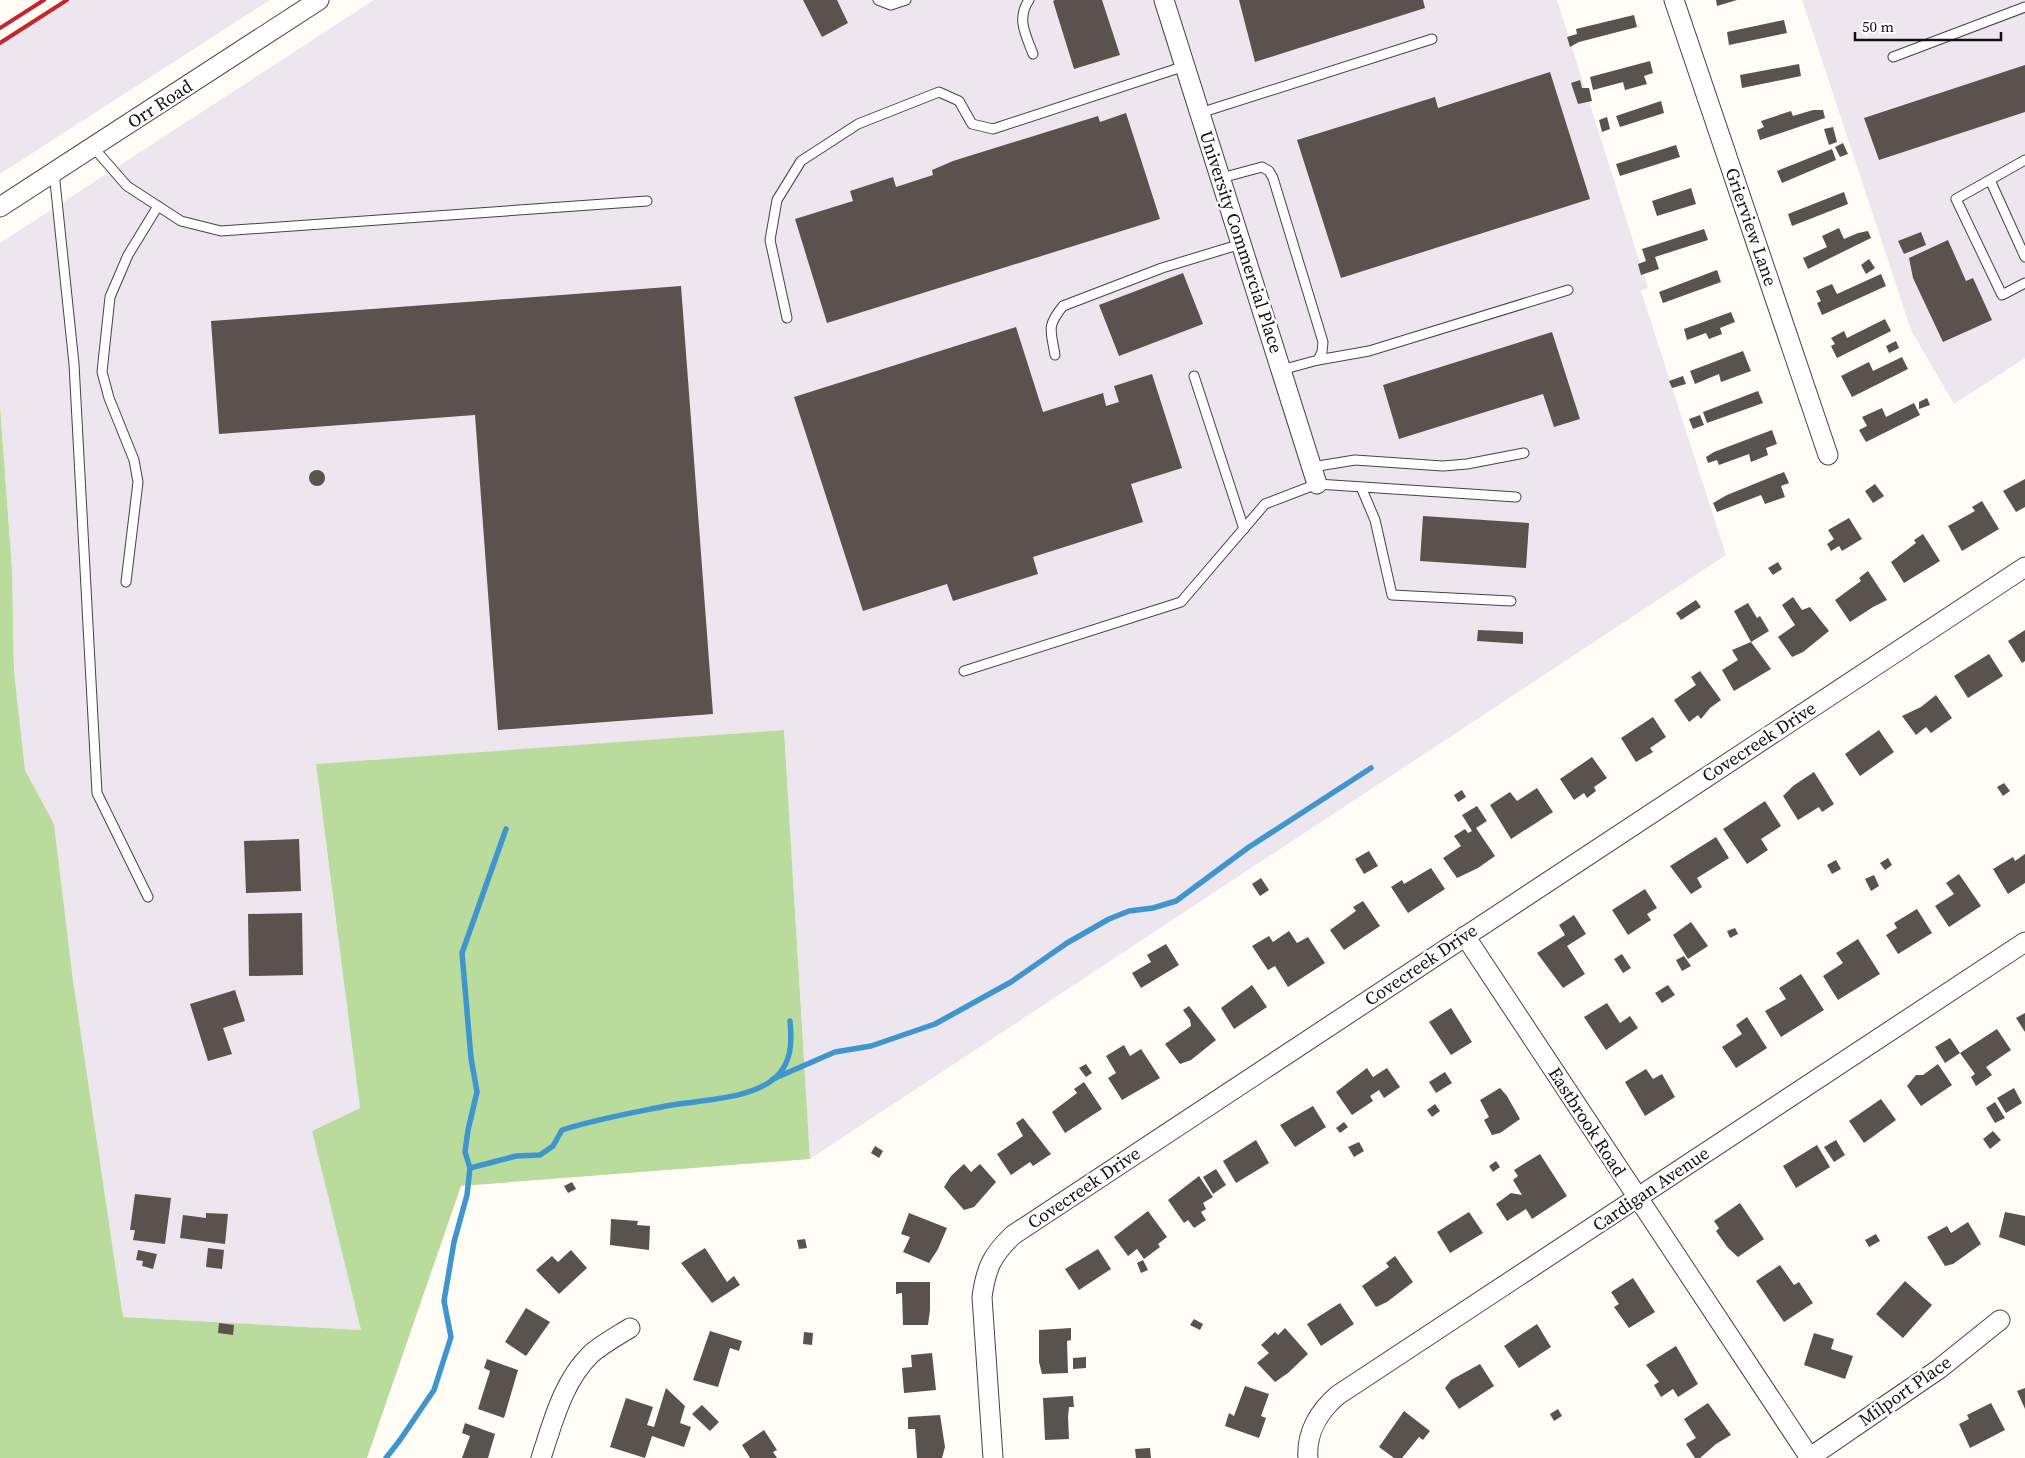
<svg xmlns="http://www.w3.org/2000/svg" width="2025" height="1458" viewBox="0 0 2025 1458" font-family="'Source Serif 4',serif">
<rect width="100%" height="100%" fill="#fffdf5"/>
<g fill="#eee6ef">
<path d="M73,0H270L0,174V42Z"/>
<path d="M374,0H1557L1648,288L1641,291L1726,555L810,1159L784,730L316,765L360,1108L312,1131L361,1330L123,1317L73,980L54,824L25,770L14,672L12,569L0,405V243Z"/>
<path d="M1802,0H2025V358L1954,404L1911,330Z"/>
</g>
<path fill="#b9dc9c" d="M0,405L12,569L14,672L25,770L54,824L73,980L123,1317L361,1330L312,1131L360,1108L316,764L784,730L810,1159L461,1186L367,1458H0Z"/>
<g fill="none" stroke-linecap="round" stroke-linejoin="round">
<g stroke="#3f96cf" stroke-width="5.5">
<path d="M773,1079L835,1052L871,1046L935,1024L1011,982L1067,943L1109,919L1129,911L1153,908L1176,901L1249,847L1371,768"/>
<path d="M470,1168L516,1156L540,1155L553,1146L562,1130C596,1119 631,1113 666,1106C698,1100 750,1100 775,1078C792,1063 792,1042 790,1021"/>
<path d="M386,1458L400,1440L434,1390L451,1337L444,1301L454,1242L467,1195L470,1168L465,1152L468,1130L477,1092L471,1058L462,953L506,829"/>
</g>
</g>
<g fill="#5a524d">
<path d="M803,0H837L848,23L822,37Z"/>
<path d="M1055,0H1102L1120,55L1074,69L1053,1Z"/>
<path d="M1239,0H1423L1425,8L1255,62Z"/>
<path d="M1716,0H1737L1717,6Z"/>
<path d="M1634,15L1637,27L1579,42L1570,47L1567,37L1577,34L1576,29Z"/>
<path d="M1784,20L1787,33L1729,45L1727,32Z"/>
<path d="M1650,61L1653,73L1644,76L1647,84L1625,90L1623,82L1593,90L1590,77Z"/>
<path d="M1799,64L1801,76L1742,88L1740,75Z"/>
<path d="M2025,65V112L1879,160L1864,118Z"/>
<path d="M1550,72L1590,199L1341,278L1297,140L1435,97L1438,108Z"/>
<path d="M1580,80L1582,88H1589L1592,101L1578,104L1571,83Z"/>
<path d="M1661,101L1664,113L1620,127L1616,116Z"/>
<path d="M1813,110H1823L1825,118L1760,140L1757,130L1764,127L1761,121L1791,111L1793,116Z"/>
<path d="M1126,113L1160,219L827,323L795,219L853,201L850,191L893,177L896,187L933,175L932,170L953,161L1098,116L1100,122Z"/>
<path d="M1607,117L1610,129L1602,132L1599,120Z"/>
<path d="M1833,127L1837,142L1829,145L1824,129Z"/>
<path d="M1843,143L1848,154L1840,157L1835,147Z"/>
<path d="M1676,145L1680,157L1620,176L1616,164Z"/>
<path d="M1832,149L1836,160L1782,183L1777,171Z"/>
<path d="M1691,188L1696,204L1657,216L1652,201Z"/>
<path d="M1844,192L1848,204L1792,226L1788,214Z"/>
<path d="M1839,228L1844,239L1858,233L1868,231L1871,238L1808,269L1803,258L1827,247L1822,236Z"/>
<path d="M1704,229L1708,240L1655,257L1659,269L1641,275L1638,264L1646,261L1642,249Z"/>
<path d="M1921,232L1926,245L1904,254L1898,241Z"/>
<path d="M1948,240L1966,281L1973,278L1992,320L1943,342L1913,278L1909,258Z"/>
<path d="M1869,259L1875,268L1866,274L1861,265Z"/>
<path d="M1717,270L1721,282L1663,303L1659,292Z"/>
<path d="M1183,273L1203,324L1119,356L1099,305Z"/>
<path d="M1881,274L1886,286L1822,315L1817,303L1821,301L1816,291L1832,284L1837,294Z"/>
<path d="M681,286L713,714L498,730L475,415L219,434L211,321Z"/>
<path d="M1731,312L1735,322L1720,328L1722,334L1709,339L1706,333L1687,340L1684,329Z"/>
<path d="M1885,319L1891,331L1837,358L1831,346L1835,344L1831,338L1844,331L1847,338Z"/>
<path d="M1016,327L1043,412L1103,393L1106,406L1119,402L1114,386L1152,374L1182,468L1131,484L1143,522L1033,557L1038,574L953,601L947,584L863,611L794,397Z"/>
<path d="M1552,332L1580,419L1554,427L1543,394L1399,439L1383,385Z"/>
<path d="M1896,341L1899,348L1889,353L1886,346Z"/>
<path d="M1743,351L1751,371L1721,382L1719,374L1695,384L1690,371Z"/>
<path d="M1902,357L1908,369L1852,397L1841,376L1869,362L1873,371Z"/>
<path d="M1683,376L1686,384L1672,388L1669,381Z"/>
<path d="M1758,391L1763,403L1707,423L1703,412Z"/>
<path d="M1927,398L1930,405L1919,409V402Z"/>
<path d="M1914,403L1920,415L1866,442L1859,430L1867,426L1862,417L1882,408L1886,417Z"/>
<path d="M1700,415L1704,425L1693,429L1689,419Z"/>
<path d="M1772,430L1777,444L1766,448L1768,455L1751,462L1749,454L1719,465L1717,460L1708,463L1706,457L1714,452Z"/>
<circle cx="317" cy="478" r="8"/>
<path d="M1784,472L1789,483L1781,486L1785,497L1765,504L1761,495L1717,512L1713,503L1727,495Z"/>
<path d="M2025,479V507L2016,512L2003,491Z"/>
<path d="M1875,484L1884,496L1873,503L1865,491Z"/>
<path d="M1982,501L1999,529L1962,551L1948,526L1975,511L1972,507Z"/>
<path d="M1423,516L1529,523L1526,568L1420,561Z"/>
<path d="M1849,518L1862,539L1842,551L1839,546L1831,551L1827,544L1834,539L1828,530Z"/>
<path d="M1923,534L1940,561L1904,583L1891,562L1916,543L1914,540Z"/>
<path d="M1778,562L1782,569L1773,575L1768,568Z"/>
<path d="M1868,571L1887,600L1873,607L1850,622L1835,600L1861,581L1859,578Z"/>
<path d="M1793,597L1802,610L1810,607L1829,631L1803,652L1792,657L1778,637L1795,625L1782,605Z"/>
<path d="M1696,600L1701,607L1681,620L1676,613Z"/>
<path d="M1748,603L1757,618L1760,616L1769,631L1751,642L1734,611Z"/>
<path d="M1478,630L1523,632V644L1477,641Z"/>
<path d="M2025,630V661L2022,663L2008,641Z"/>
<path d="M1751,642L1771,669L1734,691L1722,670L1738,660L1732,650Z"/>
<path d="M1989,654L2003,676L1968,698L1954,676Z"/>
<path d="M1700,671L1721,700L1710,708L1701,719L1698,715L1689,722L1674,700L1696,685L1691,677Z"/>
<path d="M1936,695L1952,718L1931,733L1926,727L1916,735L1902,716L1921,707Z"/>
<path d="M1653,717L1666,737L1650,748L1653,752L1636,762L1621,738Z"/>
<path d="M1879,730L1894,752L1860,776L1845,754Z"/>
<path d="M1592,757L1607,778L1594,787L1596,791L1587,798L1584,793L1574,800L1560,779Z"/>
<path d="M1814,772L1834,804L1822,812L1819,807L1798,820L1783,796L1793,786Z"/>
<path d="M2004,783L2010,791L2003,796L1997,787Z"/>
<path d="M1537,788L1553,812L1511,839L1490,805L1510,792L1517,801Z"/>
<path d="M1462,790L1466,797L1458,802L1454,795Z"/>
<path d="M1765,801L1781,826L1761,839L1768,850L1747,864L1723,829Z"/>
<path d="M1477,806L1487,821L1476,828L1495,856L1478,868L1457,878L1443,858L1461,846L1454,836L1465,829L1468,833L1472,831L1462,815Z"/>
<path d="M1716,837L1729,858L1697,878L1702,887L1691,894L1670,866Z"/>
<path d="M299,839L301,891L246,893L244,841Z"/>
<path d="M1369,851L1378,866L1364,874L1355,859Z"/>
<path d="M2025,854V883L2008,894L1993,869L2013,857L2015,861Z"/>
<path d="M1888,858L1892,865L1885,870L1880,863Z"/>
<path d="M1836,860L1841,869L1832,874L1827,865Z"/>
<path d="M1431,868L1445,889L1408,913L1391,887L1402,880L1404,884Z"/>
<path d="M1959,874L1981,906L1949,927L1935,906L1954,894L1946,883Z"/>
<path d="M1874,875L1879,886L1871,891L1865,879Z"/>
<path d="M1261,878L1269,890L1260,896L1252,884Z"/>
<path d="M1645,889L1657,908L1647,914L1651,920L1628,935L1612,910Z"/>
<path d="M1363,901L1380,926L1344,950L1330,930L1356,911L1353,907Z"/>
<path d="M1917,909L1932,933L1898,954L1886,935L1897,928L1894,923Z"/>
<path d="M302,913L303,975L249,976L248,914Z"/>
<path d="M1574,915L1586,934L1567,946L1585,974L1563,988L1537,953L1565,935L1559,925Z"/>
<path d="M1691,922L1708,946L1688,959L1673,935Z"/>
<path d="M1735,928L1738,934L1730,938L1727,931Z"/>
<path d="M1289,931L1297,943L1308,937L1325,963L1288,987L1275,966L1268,970L1252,946L1269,936L1273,942Z"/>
<path d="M1858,939L1880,974L1838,1000L1823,976L1843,963L1836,953Z"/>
<path d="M1166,944L1179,965L1141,988L1132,973L1151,962L1147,955Z"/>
<path d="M1622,954L1631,968L1623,973L1614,959Z"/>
<path d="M1684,956L1691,966L1682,971L1676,960Z"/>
<path d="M1801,974L1824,1010L1781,1037L1765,1011L1786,999L1779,988Z"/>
<path d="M1252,985L1267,1007L1234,1029L1221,1008Z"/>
<path d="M1668,985L1675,995L1662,1003L1655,993Z"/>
<path d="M235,990L245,1021L223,1028L232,1054L208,1061L190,1004Z"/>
<path d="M1607,1003L1620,1023L1630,1016L1638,1028L1606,1050L1584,1017Z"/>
<path d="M1189,1006L1216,1040L1191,1060L1180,1064L1165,1044L1191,1026L1190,1020L1183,1010Z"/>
<path d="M1451,1008L1472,1042L1451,1055L1429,1022Z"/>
<path d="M2025,1013V1032L2016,1018Z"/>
<path d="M1747,1017L1767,1048L1736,1068L1722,1047L1742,1034L1736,1025Z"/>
<path d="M1997,1029L2011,1050L1986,1067L1992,1075L1976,1086L1971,1077L1975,1074L1960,1053L1945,1063L1935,1047L1950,1038L1960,1053Z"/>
<path d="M1124,1045L1130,1056L1141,1049L1160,1078L1122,1100L1108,1078L1116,1073L1106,1056Z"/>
<path d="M1086,1064L1092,1073L1086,1077L1079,1068Z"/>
<path d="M1938,1064L1952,1085L1921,1106L1907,1086L1916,1075H1923Z"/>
<path d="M1367,1068L1373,1077L1387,1068L1400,1087L1384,1098L1379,1090L1370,1096L1373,1101L1352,1115L1336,1092Z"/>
<path d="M1646,1069L1653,1079L1662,1074L1675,1097L1645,1116L1625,1082Z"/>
<path d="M1445,1072L1452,1083L1436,1093L1429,1082Z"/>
<path d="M1084,1082L1102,1109L1065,1133L1052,1112L1077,1093L1074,1089Z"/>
<path d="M1500,1088L1507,1096L1520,1119L1500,1133L1492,1135L1484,1120L1489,1117L1480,1100Z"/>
<path d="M2014,1088L2022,1103L2006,1113L1997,1098Z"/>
<path d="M1881,1099L1896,1120L1864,1143L1849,1121Z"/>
<path d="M1995,1102L2005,1118L1995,1123L1986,1108Z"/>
<path d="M1435,1104L1440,1111L1432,1117L1427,1110Z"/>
<path d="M1313,1106L1326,1127L1295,1147L1280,1125Z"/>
<path d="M1023,1118L1051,1154L1033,1166L1030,1162L1011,1175L997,1154L1023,1136L1016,1123Z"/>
<path d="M1344,1122L1348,1127L1340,1133L1336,1128Z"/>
<path d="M1993,1131L2001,1140L1990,1149L1983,1139Z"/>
<path d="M1256,1140L1269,1163L1236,1183L1223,1161Z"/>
<path d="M1836,1140L1845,1155L1834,1162L1824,1147Z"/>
<path d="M1359,1142L1364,1151L1354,1157L1348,1147Z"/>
<path d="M1817,1145L1830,1167L1796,1188L1783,1166Z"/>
<path d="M875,1146L883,1151L879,1158L871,1153Z"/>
<path d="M1540,1154L1567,1196L1532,1219L1526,1209L1507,1221L1496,1204L1511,1193L1522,1195L1513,1180L1518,1176L1514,1170Z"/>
<path d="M1496,1161L1500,1167L1493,1172L1489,1166Z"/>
<path d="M964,1164L971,1172L980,1164L996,1182L974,1207L964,1210L944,1187L951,1176Z"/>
<path d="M1216,1169L1226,1185L1213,1194L1203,1177Z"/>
<path d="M1199,1176L1213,1197L1203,1203L1206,1209L1201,1212L1206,1220L1194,1228L1188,1220L1184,1223L1168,1200Z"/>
<path d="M572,1182L576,1189L568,1193L564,1186Z"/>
<path d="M135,1194L171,1198L165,1244L133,1240L135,1230H130Z"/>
<path d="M1740,1203L1764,1239L1738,1257L1728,1248L1716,1231L1719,1228L1714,1221Z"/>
<path d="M1148,1211L1167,1237L1158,1244L1160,1247L1144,1259L1137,1249L1128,1256L1114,1237Z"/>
<path d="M1469,1212L1483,1233L1450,1253L1437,1232Z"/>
<path d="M2005,1212L2025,1216V1246L1999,1237Z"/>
<path d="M206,1213L228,1214L225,1244L180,1238L183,1215L206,1218Z"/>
<path d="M909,1213L947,1228L938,1249L929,1263L903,1252L910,1237L901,1234Z"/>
<path d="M611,1219L638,1221L637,1225L650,1226L649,1250L610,1245Z"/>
<path d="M1968,1222L1981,1244L1953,1264L1945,1266L1927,1237L1947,1226L1951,1233Z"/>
<path d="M1876,1234L1880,1241L1869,1247L1865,1240Z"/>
<path d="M805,1239L807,1248L799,1249L797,1240Z"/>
<path d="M208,1248L224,1250L222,1269L206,1267Z"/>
<path d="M705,1248L727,1282L734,1276L740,1285L712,1303L681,1263Z"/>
<path d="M1098,1249L1111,1269L1079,1290L1065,1269Z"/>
<path d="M138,1250L157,1254L153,1269L142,1266L143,1261L136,1260Z"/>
<path d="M571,1250L587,1268L559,1294L536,1270L552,1256L558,1262Z"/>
<path d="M1395,1256L1413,1282L1387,1302L1376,1307L1362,1286L1389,1267L1386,1263Z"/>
<path d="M1143,1260L1148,1270L1141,1273L1137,1263Z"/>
<path d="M1780,1265L1794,1285L1799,1282L1813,1303L1784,1322L1756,1281Z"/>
<path d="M1633,1278L1655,1312L1629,1328L1614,1307L1619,1304L1611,1292Z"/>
<path d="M1905,1281L1932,1305L1903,1338L1876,1314Z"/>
<path d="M896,1282H930V1310L928,1325H903L902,1293L896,1294Z"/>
<path d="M1340,1303L1354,1324L1321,1346L1307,1324Z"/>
<path d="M526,1308L550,1322L526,1356L505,1342Z"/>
<path d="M1194,1319L1203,1324L1200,1330L1190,1325Z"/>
<path d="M219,1323L234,1325L233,1335L218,1333Z"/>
<path d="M1537,1324L1551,1347L1519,1368L1504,1346Z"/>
<path d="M1071,1328V1340L1067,1341L1068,1373L1042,1374L1039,1362V1330Z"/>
<path d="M1285,1328L1308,1354L1288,1373L1275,1382L1257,1363L1269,1353L1261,1345L1275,1332L1278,1335Z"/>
<path d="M710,1331L742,1341L739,1351L730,1348L718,1387L693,1380Z"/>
<path d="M804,1332L813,1333L812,1345L803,1344Z"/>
<path d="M1814,1333L1834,1339L1831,1349L1853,1356L1845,1379L1804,1365Z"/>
<path d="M1676,1346L1698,1384L1678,1397L1673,1389L1661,1397L1654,1385L1659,1382L1646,1365Z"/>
<path d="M932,1353L936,1390L904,1393L902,1368L912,1367L911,1355Z"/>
<path d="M1086,1357V1368L1073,1369V1358Z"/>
<path d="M487,1359L518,1370L504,1418L478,1409L490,1371L484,1368Z"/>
<path d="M1480,1364L1494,1386L1459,1409L1445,1388L1451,1380Z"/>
<path d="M1245,1386L1269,1394L1261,1416L1266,1418L1259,1438L1225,1426L1229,1413L1234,1416Z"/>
<path d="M666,1388L685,1406L680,1423L691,1427L684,1447L652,1436L645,1458L610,1447L626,1398L653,1407L647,1425L654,1427Z"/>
<path d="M2025,1388V1409L2017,1391Z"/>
<path d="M1073,1396L1074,1407H1069L1068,1417L1069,1439L1045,1440L1043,1398Z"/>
<path d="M1708,1403L1731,1435L1716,1444L1700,1458H1695L1686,1444L1696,1438L1684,1419Z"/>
<path d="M1991,1403L2005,1430L1970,1448L1959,1424L1969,1419L1967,1415Z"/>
<path d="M702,1405L719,1422L710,1431L692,1414Z"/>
<path d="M1558,1409L1562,1416L1554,1421L1550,1414Z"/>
<path d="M1404,1411L1430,1431L1423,1440L1419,1437L1402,1458H1394L1379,1447Z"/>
<path d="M940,1415L945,1447L942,1458H917L915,1429H908V1417Z"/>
<path d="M465,1423L495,1434L488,1458H462L470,1436L462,1433Z"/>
<path d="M764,1430L777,1450L773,1452L777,1458H750L742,1445Z"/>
<path d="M1150,1448L1151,1458H1136L1135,1449Z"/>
</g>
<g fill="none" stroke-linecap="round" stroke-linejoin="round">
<g stroke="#444" stroke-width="11">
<g id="lane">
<path d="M878,0L891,5L906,0"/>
<path d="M1029,0C1016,19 1026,35 1033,54"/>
<path d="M1893,57L2025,7"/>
<path d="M1200,113L1432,39"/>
<path d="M93,147L127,186L181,221L221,231L647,201"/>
<path d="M2025,160L1956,199L2002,295L2025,283"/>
<path d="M54,172L74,364L97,793L148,897"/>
<path d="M1221,178L1262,167L1269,171L1273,178L1323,342L1322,352L1318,360L1281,370"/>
<path d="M1990,180L2025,257"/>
<path d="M787,318L770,240L777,200L801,161L858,124L939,92L959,101L972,124L993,129L1185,66"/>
<path d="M1055,355C1051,330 1046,327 1063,306L1162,268L1241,244"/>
<path d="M1318,360L1369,351L1568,290"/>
<path d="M1194,376L1244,529"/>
<path d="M1312,467L1355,460L1443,466L1467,464L1524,453"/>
<path d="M1361,487L1375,520L1392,595L1511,601"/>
<path d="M126,582L138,482L134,460L109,398L102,372L110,297L128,255L158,206"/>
<path d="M964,671L1181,602L1265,504L1317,484L1516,497"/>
</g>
</g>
<g stroke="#444" stroke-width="21">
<g id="street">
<path d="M1164,0L1317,484"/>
<path d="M1674,0L1828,455"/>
<path d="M0,207L319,0"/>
<path d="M1465,936L1810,1458"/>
<path d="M541,1458C553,1422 563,1381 591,1354C602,1344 617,1336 630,1328"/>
<path d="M993,1458L982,1297C986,1268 992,1255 1013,1235L2025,567"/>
<path d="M1308,1458C1306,1433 1319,1411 1338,1395L2025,942"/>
<path d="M1809,1458L1939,1369L2000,1320"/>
</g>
</g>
<use href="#lane" stroke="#fff" stroke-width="9"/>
<use href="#street" stroke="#fff" stroke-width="19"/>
<g stroke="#c4262e" stroke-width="4">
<path d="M0,28L44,0"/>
<path d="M0,43L67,0"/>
</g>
</g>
<g text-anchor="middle" stroke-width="5" stroke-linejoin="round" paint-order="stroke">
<g font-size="18" fill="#111" stroke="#fff">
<text transform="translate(160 104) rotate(-33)" y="6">Orr Road</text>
<text transform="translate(1751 227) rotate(71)" y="6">Grierview Lane</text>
<text transform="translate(1241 242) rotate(72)" y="6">University Commercial Place</text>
<text transform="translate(1759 742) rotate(-33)" y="6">Covecreek Drive</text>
<text transform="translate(1421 965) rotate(-34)" y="6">Covecreek Drive</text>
<text transform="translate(1587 1122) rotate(57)" y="6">Eastbrook Road</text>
<text transform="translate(1084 1188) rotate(-34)" y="6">Covecreek Drive</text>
<text transform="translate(1651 1189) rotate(-34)" y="6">Cardigan Avenue</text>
<text transform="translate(1905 1391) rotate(-35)" y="6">Milport Place</text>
</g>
</g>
<path d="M1855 32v8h146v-8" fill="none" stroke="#111111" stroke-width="2.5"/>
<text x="1862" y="32" font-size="15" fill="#111111" stroke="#ffffff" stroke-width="4" paint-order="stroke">50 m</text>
</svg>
